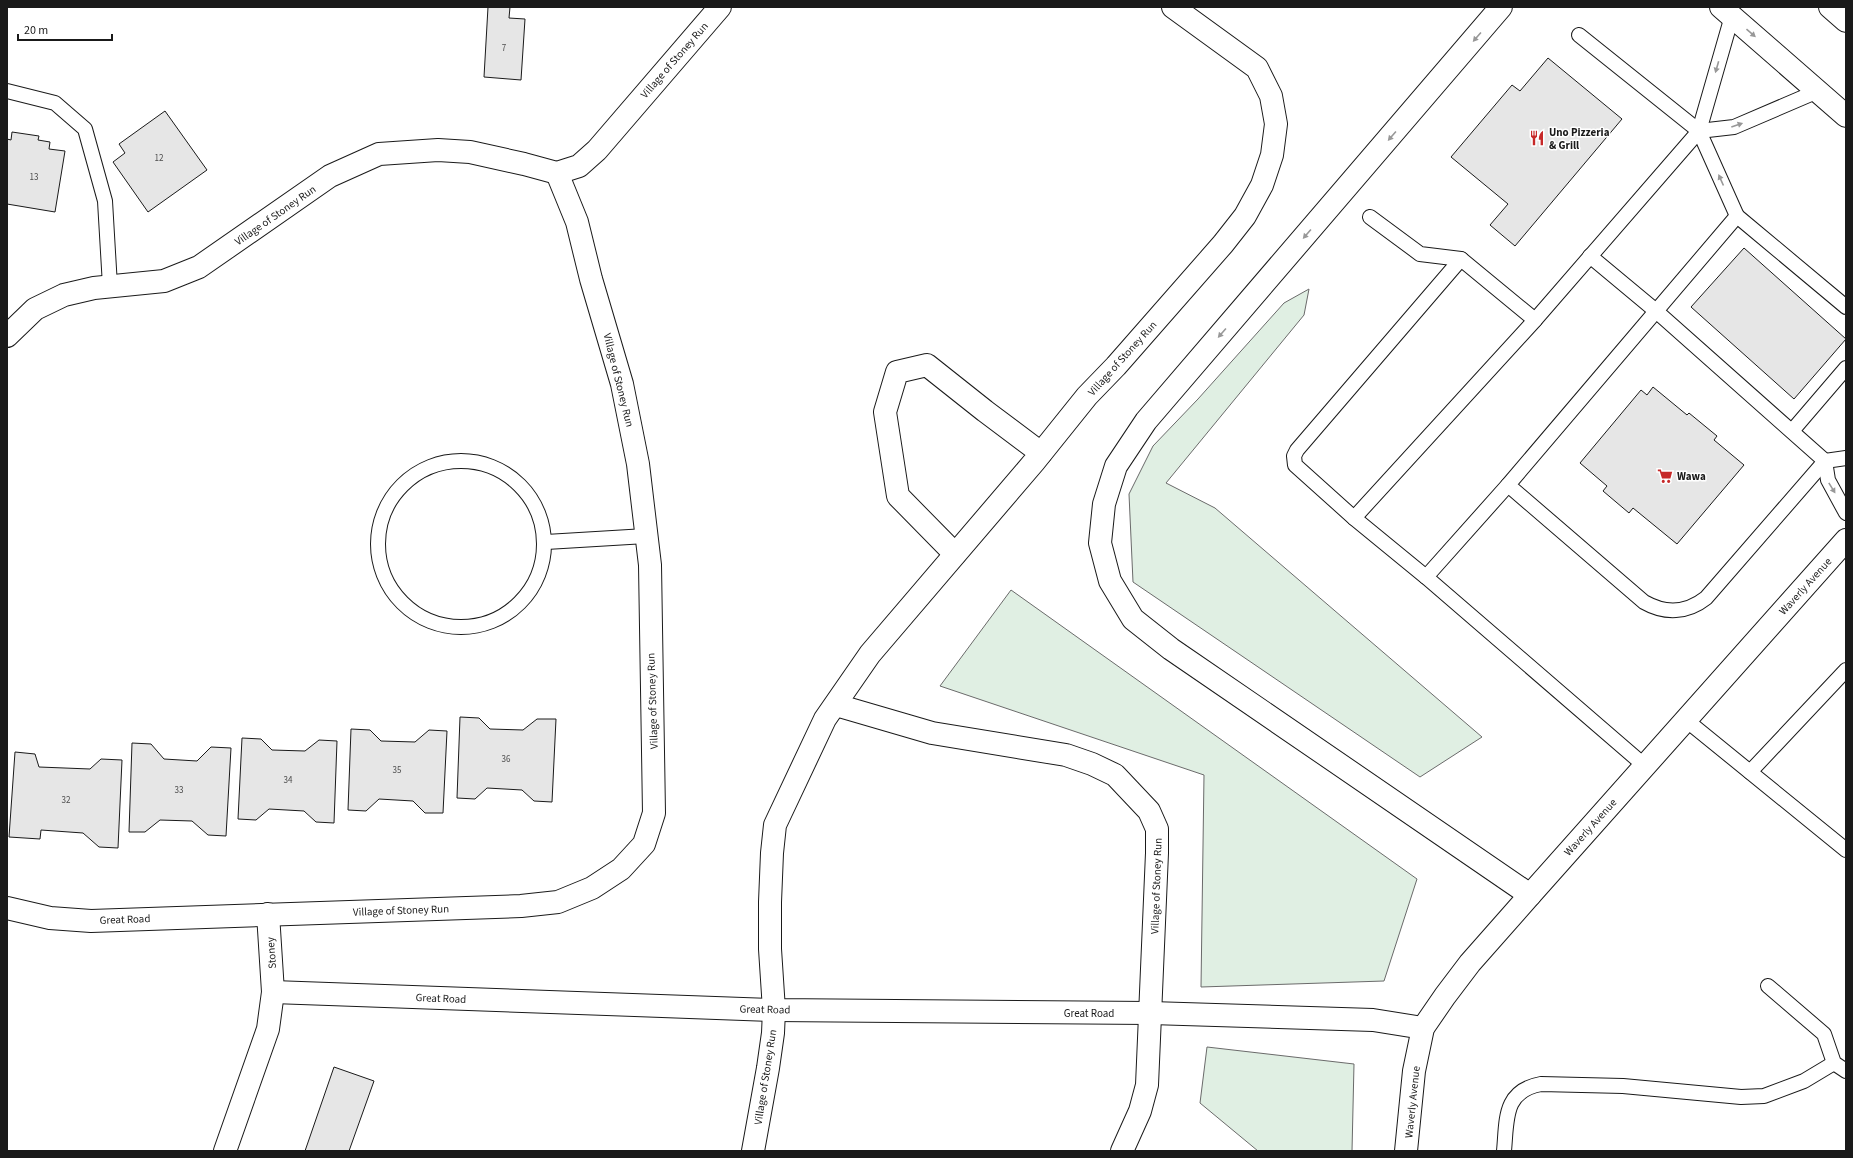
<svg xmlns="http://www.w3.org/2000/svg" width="1853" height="1158" viewBox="0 0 1853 1158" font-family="'Source Sans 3',sans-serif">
<rect width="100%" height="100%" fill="#fff"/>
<g fill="#e0efe3" stroke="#6a6a6a">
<path d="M1309,289L1304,315L1166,483L1215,508L1482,737L1420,777L1133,582L1129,494L1153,446L1198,399L1284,303Z"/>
<path d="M1011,590L1417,879L1384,981L1201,987L1204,775L940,686Z"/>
<path d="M1207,1047L1354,1064L1352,1151H1258L1200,1103Z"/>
</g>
<g fill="#e6e6e6" stroke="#1a1a1a">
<path d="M488,7H510L509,18L525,19L521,80L484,77Z"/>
<path d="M1548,58L1622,119L1515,246L1490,225L1508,204L1451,157L1512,85L1520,91Z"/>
<path d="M165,111L207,170L148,212L113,162L125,153L119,144Z"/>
<path d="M12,132L39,136L38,140L50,142L49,149L65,151L55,212L7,204V139L11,140Z"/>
<path d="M1744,248L1846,339L1794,399L1691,307Z"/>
<path d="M1653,387L1687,415L1689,413L1717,436L1714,440L1744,465L1677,544L1633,508L1629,513L1603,491L1607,486L1580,463L1641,390L1647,395Z"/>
<path d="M460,717L479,718L490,729L523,730L537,719H556L552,802L534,801L522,790L487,788L475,799L457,798Z"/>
<path d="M351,729L370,730L381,741L415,742L429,730L447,731L443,813H425L413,801L379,799L366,811L348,810Z"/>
<path d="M242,738L261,739L272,750L305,751L319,740L337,741L334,823L316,822L304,811L269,809L256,820L238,819Z"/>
<path d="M132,743L151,744L164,759L197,761L211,747L231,748L226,836L208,835L192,821L160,820L145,832H129Z"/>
<path d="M15,752L35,754L39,767L90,769L101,759L122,760L118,848L99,847L83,833L41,830L40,839L9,837Z"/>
<path d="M334,1067L374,1081L349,1151H305Z"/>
</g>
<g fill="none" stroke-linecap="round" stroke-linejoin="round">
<g stroke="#1a1a1a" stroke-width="16">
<g id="lane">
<path d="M1579,35L1699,131L1737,216"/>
<path d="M7,91L55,103L85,129L105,201L110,286"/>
<path d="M1699,131L1734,127L1818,91"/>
<path d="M1370,217L1420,254L1461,259L1297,450L1294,456L1295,465L1354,518L1426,577L1645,766"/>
<path d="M1590,256L1656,311L1825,461L1828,480L1846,513"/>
<path d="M1461,259L1535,320"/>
<path d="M1846,307L1737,216L1508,485L1644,602C1665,614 1687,613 1706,598L1825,461L1846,458"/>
<path d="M1792,431L1846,368"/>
<circle cx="461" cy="544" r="83"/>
<path d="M1354,518L1535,320L1699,131L1732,16"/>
<path d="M546,542L646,536"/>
<path d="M1426,577L1508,485"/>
<path d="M1686,720L1846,850"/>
<path d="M1750,772L1846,670"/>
<path d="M1768,986L1824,1034L1834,1063L1846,1071"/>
<path d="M1504,1151C1507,1120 1503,1091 1541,1084L1623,1086L1741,1097L1764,1096L1804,1081L1834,1063"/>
</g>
</g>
<g stroke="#1a1a1a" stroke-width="24">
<g id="street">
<path d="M7,336L35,309L64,295L94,288L164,281L199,267L330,176L379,154L438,150L470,152L524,164L557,173L579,166L597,150L720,7"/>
<path d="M955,554L898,496L885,412L897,372L927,365L985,411L1041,453"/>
<path d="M836,705L932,733L1066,755L1092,764L1115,775L1149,811L1157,829V853L1147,1085L1140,1111L1122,1151"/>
<path d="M7,908L50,918L91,921L521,906L558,902L592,888L621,869L644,844L654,813L650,565L638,464L622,384L591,279L577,222L557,173"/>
<path d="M273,992L774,1010L1151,1013L1373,1020L1423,1028"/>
<path d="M225,1151L268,1029L273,992L268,914"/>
<path d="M753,1151L768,1068L773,1033L774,1010L770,949V902L772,853L775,825L825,719L870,654L1034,462L1087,396L1116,366L1223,244L1245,216L1262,185L1272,155L1276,124L1271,96L1257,68L1173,7"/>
</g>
</g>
<g stroke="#1a1a1a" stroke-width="24">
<path id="secondary" d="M1406,1151L1414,1071L1423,1028L1445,996L1470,963L1530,895L1846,540"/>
</g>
<g stroke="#1a1a1a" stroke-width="24">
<g id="highway">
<path d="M1501,7L1146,421L1116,466L1104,504L1100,543L1110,581L1133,619L1171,649L1530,895"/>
<path d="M1721,7L1846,116"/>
<path d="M1830,7L1846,21"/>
</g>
</g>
<use href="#lane" stroke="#fff" stroke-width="14"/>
<use href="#street" stroke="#fff" stroke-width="22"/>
<use href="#secondary" stroke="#fff" stroke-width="22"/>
<use href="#highway" stroke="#fff" stroke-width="22"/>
</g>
<defs><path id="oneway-solid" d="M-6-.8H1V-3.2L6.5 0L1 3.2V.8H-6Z"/></defs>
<g fill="#989898">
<use href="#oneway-solid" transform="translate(1751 33) rotate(41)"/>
<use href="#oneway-solid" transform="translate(1477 37) rotate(131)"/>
<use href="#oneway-solid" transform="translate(1717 67) rotate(106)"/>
<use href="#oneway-solid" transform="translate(1737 125) rotate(-19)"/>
<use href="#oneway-solid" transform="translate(1392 136) rotate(131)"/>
<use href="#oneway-solid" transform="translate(1721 180) rotate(-114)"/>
<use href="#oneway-solid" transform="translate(1307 234) rotate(131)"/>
<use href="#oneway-solid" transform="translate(1222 333) rotate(131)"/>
<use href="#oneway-solid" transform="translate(1832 488) rotate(58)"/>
</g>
<defs>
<g id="restaurant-bare" transform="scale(1.2)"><path d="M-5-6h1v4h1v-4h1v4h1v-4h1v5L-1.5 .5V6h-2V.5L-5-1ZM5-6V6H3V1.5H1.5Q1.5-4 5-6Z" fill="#c62828" stroke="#fff" stroke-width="2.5" paint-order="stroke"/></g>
<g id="supermarket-bare" transform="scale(1.2)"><path d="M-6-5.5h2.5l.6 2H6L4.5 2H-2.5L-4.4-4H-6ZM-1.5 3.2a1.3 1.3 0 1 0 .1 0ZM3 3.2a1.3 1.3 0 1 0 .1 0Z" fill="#c62828" stroke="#fff" stroke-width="2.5" paint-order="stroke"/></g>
</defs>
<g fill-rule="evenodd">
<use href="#restaurant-bare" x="1537" y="138"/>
<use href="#supermarket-bare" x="1665" y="476"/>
</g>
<g text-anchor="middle" stroke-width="3" stroke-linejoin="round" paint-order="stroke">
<g font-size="9" fill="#4d4d4d">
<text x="504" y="51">7</text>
<text x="159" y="161">12</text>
<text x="34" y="180">13</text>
<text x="506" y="762">36</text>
<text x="397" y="773">35</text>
<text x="288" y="783">34</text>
<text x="179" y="793">33</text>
<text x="66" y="803">32</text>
</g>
<g font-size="11" fill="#1a1a1a" stroke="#fff">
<text transform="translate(674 60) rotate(-49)" y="4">Village of Stoney Run</text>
<text transform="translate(275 215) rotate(-35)" y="4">Village of Stoney Run</text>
<text transform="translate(1122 358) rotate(-48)" y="4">Village of Stoney Run</text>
<text transform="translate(619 380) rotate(76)" y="4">Village of Stoney Run</text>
<text transform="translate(1805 586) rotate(-48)" y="4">Waverly Avenue</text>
<text transform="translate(652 701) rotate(-92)" y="4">Village of Stoney Run</text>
<text transform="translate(1590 827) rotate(-48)" y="4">Waverly Avenue</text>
<text transform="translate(1156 886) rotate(-88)" y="4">Village of Stoney Run</text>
<text transform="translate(401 910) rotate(-2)" y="4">Village of Stoney Run</text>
<text transform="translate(125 919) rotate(-2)" y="4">Great Road</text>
<text transform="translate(271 953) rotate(-94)" y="4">Stoney</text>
<text transform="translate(441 998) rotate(2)" y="4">Great Road</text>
<text transform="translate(765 1009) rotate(1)" y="4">Great Road</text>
<text x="1089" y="1017">Great Road</text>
<text transform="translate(765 1077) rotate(-81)" y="4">Village of Stoney Run</text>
<text transform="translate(1412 1102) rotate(-84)" y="4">Waverly Avenue</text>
</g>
<g font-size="11" font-weight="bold" fill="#1a1a1a" stroke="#fff" text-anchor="start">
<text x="1549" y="136">Uno Pizzeria<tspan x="1549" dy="13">&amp; Grill</tspan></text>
<text x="1677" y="480">Wawa</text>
</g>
</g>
<rect width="1853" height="1158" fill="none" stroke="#1a1a1a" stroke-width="16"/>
<path d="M18 34v6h94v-6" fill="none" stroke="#1a1a1a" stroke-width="2"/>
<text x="24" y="34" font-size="12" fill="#1a1a1a" stroke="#ffffff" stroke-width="3" paint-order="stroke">20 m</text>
</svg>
